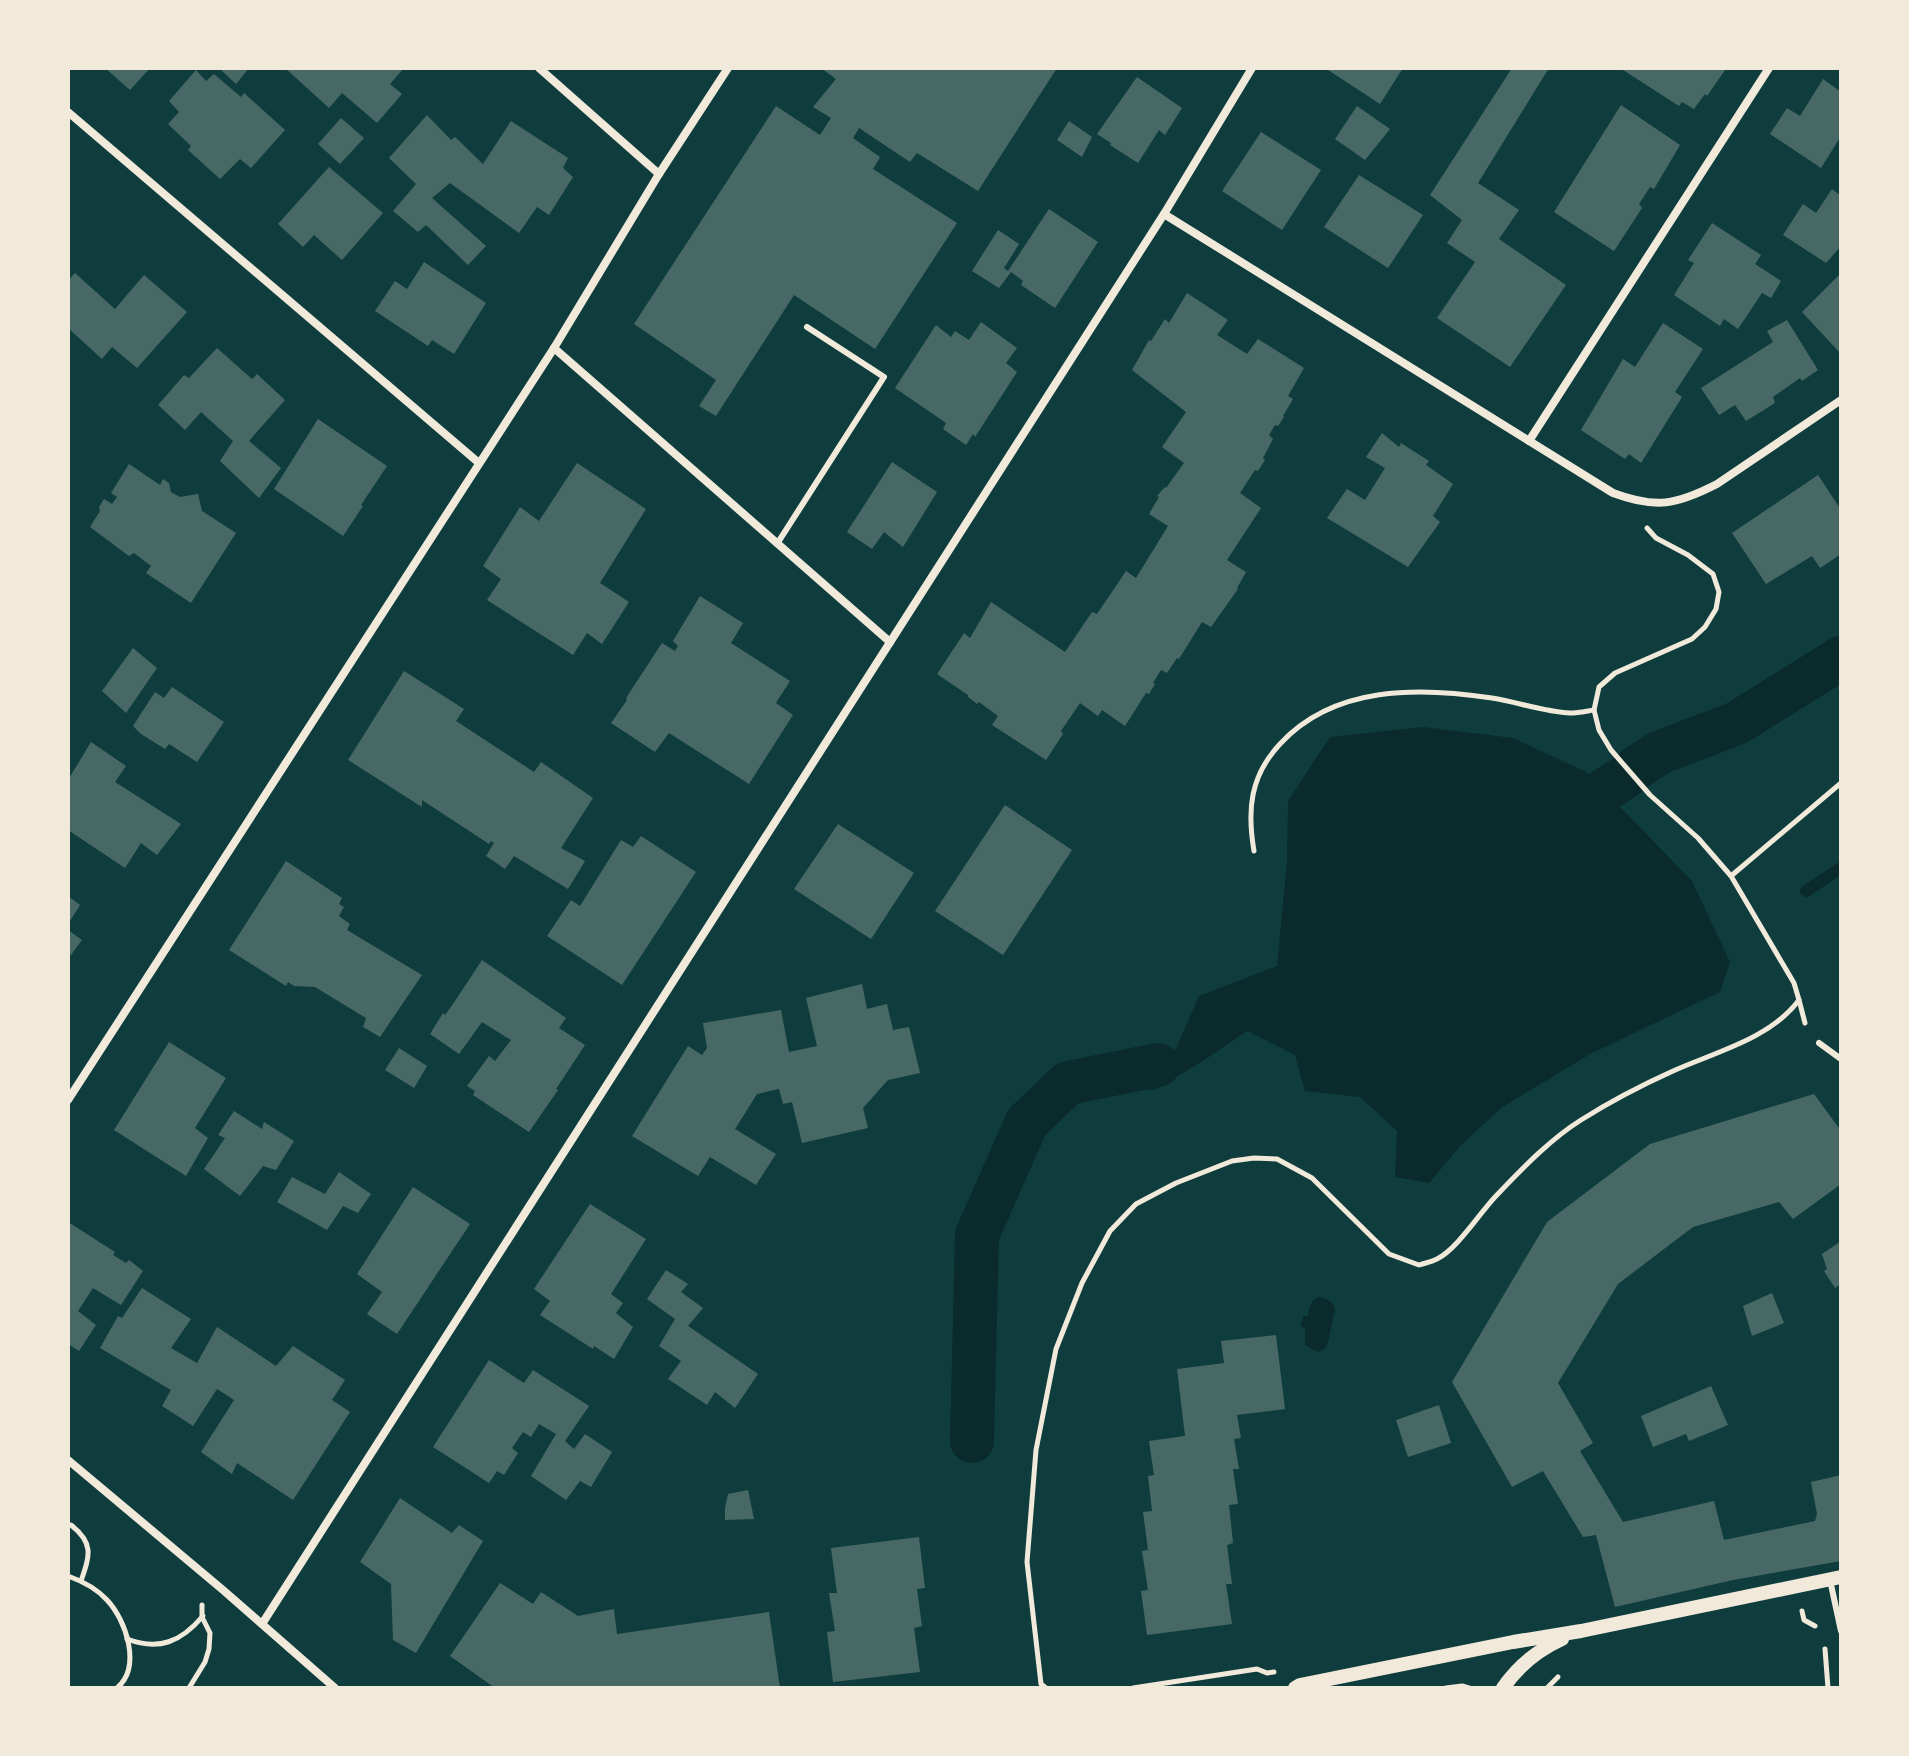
<svg xmlns="http://www.w3.org/2000/svg" width="1909" height="1756" viewBox="0 0 1909 1756" font-family="Roboto,sans-serif">
<rect width="100%" height="100%" fill="#0f3d3e"/>
<g fill="#0a2a2b">
<path d="M1423,727L1513,738L1586,772L1692,881L1730,962L1720,992L1590,1054L1501,1108L1461,1145L1429,1183L1395,1177L1397,1131L1360,1097L1305,1091L1295,1055L1247,1031L1200,1063L1154,1090L1076,1070L1109,1054L1174,1053L1199,996L1277,966L1287,861L1288,801L1330,737Z"/>
<path d="M1320,1297C1328,1300 1333,1301 1335,1310L1327,1346L1323,1350L1318,1352L1305,1345V1329L1301,1326L1303,1316H1308C1310,1307 1310,1299 1320,1297Z"/>
</g>
<g fill="none" stroke-linecap="round" stroke-linejoin="round">
<path stroke="#0a2a2b" stroke-width="12" d="M1806,891L1841,868"/>
<g stroke="#0a2a2b" stroke-width="44">
<path d="M1553,822L1624,778L1637,767L1661,752L1737,723L1841,658"/>
<path d="M972,1441L977,1235L1027,1122L1068,1083L1158,1065"/>
</g>
</g>
<g fill="#486865">
<path d="M105,68H150L130,90Z"/>
<path d="M219,68H249L236,84Z"/>
<path d="M285,68H404L390,84L402,94L377,123L342,93L329,108Z"/>
<path d="M821,68H1057L978,191L917,153L910,162L859,128L853,138L880,157L873,169L957,223L875,349L794,295L716,416L699,406L716,380L634,324L776,106L820,135L831,118L813,107L836,79Z"/>
<path d="M1325,68H1403L1380,104Z"/>
<path d="M1512,68H1549L1478,183L1519,210L1499,239L1566,285L1510,367L1437,318L1475,262L1447,243L1462,220L1430,195Z"/>
<path d="M1620,68H1722L1725,70L1707,96L1705,94L1694,109L1682,102L1679,106Z"/>
<path d="M196,70L206,81L214,74L241,97L244,93L285,130L251,168L240,159L220,179L188,150L191,146L168,124L179,112L169,101Z"/>
<path d="M1137,77L1182,108L1165,135L1159,130L1138,163L1110,145L1111,143L1097,134Z"/>
<path d="M1823,79L1841,92V136L1821,168L1770,134L1787,108L1800,116Z"/>
<path d="M1621,105L1680,145L1654,189L1650,187L1639,204L1642,208L1614,251L1554,212Z"/>
<path d="M1357,106L1390,129L1365,160L1335,139Z"/>
<path d="M427,115L451,140L455,137L483,164L511,121L568,158L563,168L573,177L549,215L537,207L519,233L450,183L432,198L486,246L468,265L426,225L418,232L393,211L416,184L389,158Z"/>
<path d="M341,118L364,138L340,164L318,144Z"/>
<path d="M1069,121L1092,137L1082,157L1057,140Z"/>
<path d="M1261,132L1321,170L1282,230L1222,191Z"/>
<path d="M329,167L383,213L342,260L314,235L303,247L278,224Z"/>
<path d="M1359,175L1423,215L1388,268L1324,227Z"/>
<path d="M1832,189L1841,196V246L1826,263L1783,235L1803,204L1816,213Z"/>
<path d="M1049,209L1098,242L1055,308L1021,285L1023,281L1011,272L999,288L972,271L998,230L1019,244L1004,268L1008,271Z"/>
<path d="M1712,223L1761,255L1755,264L1781,281L1771,298L1762,293L1738,329L1724,319L1720,326L1674,295L1694,263L1688,260Z"/>
<path d="M424,262L486,303L454,354L432,340L428,346L375,311L395,281L407,289Z"/>
<path d="M75,273L115,309L144,275L187,312L137,368L112,347L102,359L68,328V280Z"/>
<path d="M1841,273V354L1802,312Z"/>
<path d="M1187,293L1228,320L1217,335L1247,354L1258,339L1304,368L1288,396L1293,399L1283,416L1284,417L1278,426L1275,425L1269,435L1273,439L1263,458L1265,460L1258,471L1255,470L1240,493L1261,508L1227,560L1246,572L1237,588L1238,589L1211,627L1202,622L1179,659L1177,658L1167,673L1161,670L1153,683L1155,684L1149,694L1146,693L1125,726L1102,710L1098,716L1080,703L1061,731L1063,734L1046,760L992,725L998,716L979,702L977,704L968,697V695L937,674L964,633L970,638L991,602L1065,652L1092,612L1097,614L1126,571L1136,578L1168,526L1149,514L1159,497L1157,496L1165,487L1166,488L1184,463L1162,447L1186,412L1132,370L1149,340L1151,341L1165,319L1169,323Z"/>
<path d="M1787,320L1818,370L1802,381L1800,378L1773,397L1775,403L1746,421L1735,405L1719,415L1701,388L1773,342L1767,331Z"/>
<path d="M981,322L1017,348L1006,363L1017,372L975,437L973,434L966,445L943,429L946,423L895,388L936,325L951,337L955,331L969,340Z"/>
<path d="M1663,323L1703,349L1675,392L1682,397L1641,463L1629,454L1625,459L1581,430L1623,359L1635,367Z"/>
<path d="M217,348L252,379L257,374L285,400L249,441L281,468L259,498L220,461L233,441L201,412L185,430L158,405L184,375L189,378Z"/>
<path d="M318,419L387,466L361,505L363,506L343,536L274,489Z"/>
<path d="M1382,433L1399,447L1401,443L1429,461L1426,465L1453,484L1433,516L1440,522L1408,567L1327,518L1347,489L1365,500L1385,468L1366,457Z"/>
<path d="M892,462L937,492L903,547L884,532L872,549L847,532Z"/>
<path d="M577,463L646,509L600,583L629,602L602,644L587,633L573,655L487,600L501,579L483,566L520,507L539,521Z"/>
<path d="M129,464L160,485L163,479L169,483L171,492L180,497L198,494L202,511L236,533L191,603L146,573L151,566L134,553L129,556L90,527L100,511L99,507L104,499L112,504L117,497L111,493Z"/>
<path d="M1818,475L1841,510V554L1820,568L1812,556L1766,584L1732,533Z"/>
<path d="M700,596L743,623L731,643L790,681L776,703L793,715L749,784L669,733L655,752L611,723L627,700L626,698L662,643L675,651L678,646L673,641Z"/>
<path d="M133,648L157,668L126,713L102,691Z"/>
<path d="M404,671L464,709L456,721L534,772L541,762L593,798L561,848L585,861L568,889L514,856L505,869L486,856L494,843L491,841L489,844L422,800V807L348,760Z"/>
<path d="M172,687L224,722L197,762L169,744L165,749L141,734L133,726L155,692L164,698Z"/>
<path d="M91,742L126,766L115,782L181,824L157,855L141,843L125,868L68,830V780Z"/>
<path d="M1005,805L1072,850L1003,955L935,911Z"/>
<path d="M838,824L914,873L871,939L794,889Z"/>
<path d="M641,836L696,872L622,985L547,936L571,900L580,906L621,840L633,847Z"/>
<path d="M286,861L342,898L339,904L344,907L339,916L350,924L347,930L422,975L380,1037L363,1027L366,1018L315,987L294,986L288,982L286,986L229,950Z"/>
<path d="M68,896L80,905L68,924Z"/>
<path d="M68,930L82,940L68,959Z"/>
<path d="M482,960L566,1018L559,1028L585,1045L556,1089L558,1090L529,1132L473,1095L475,1091L467,1086L489,1056L495,1061L511,1040L482,1022L459,1054L430,1034L443,1013L445,1015L453,1004Z"/>
<path d="M862,984L867,1009L887,1004L893,1030L909,1027L920,1073L888,1080L863,1108L868,1128L802,1143L792,1102L783,1104L779,1089L757,1094L735,1129L776,1154L756,1185L710,1157L698,1176L632,1136L688,1046L702,1055L707,1048L703,1023L781,1010L789,1052L817,1046L806,998Z"/>
<path d="M169,1042L226,1078L195,1128L208,1138L186,1176L114,1130Z"/>
<path d="M399,1048L427,1066L414,1088L385,1070Z"/>
<path d="M1814,1094L1841,1131V1184L1793,1219L1779,1202L1693,1227L1618,1284L1558,1383L1593,1443L1580,1451L1623,1522L1714,1501L1724,1540L1815,1521L1817,1514L1811,1482L1841,1475V1561L1733,1580L1615,1607L1596,1535L1583,1537L1543,1471L1512,1487L1452,1382L1547,1222L1650,1144Z"/>
<path d="M234,1111L262,1129L264,1122L294,1141L276,1170L263,1166L240,1196L204,1169L225,1138L218,1135Z"/>
<path d="M339,1172L371,1194L358,1213L343,1206L327,1230L277,1202L292,1177L325,1194Z"/>
<path d="M413,1187L470,1224L397,1334L367,1314L382,1292L357,1274Z"/>
<path d="M590,1204L646,1239L611,1294L623,1303L616,1313L633,1327L614,1359L594,1346L593,1349L540,1315L550,1301L534,1289Z"/>
<path d="M68,1222L115,1252L113,1255L126,1263L129,1260L143,1271L121,1305L93,1288L78,1311L96,1325L79,1351L68,1344Z"/>
<path d="M1841,1241V1284L1835,1288L1824,1271L1827,1269L1822,1254Z"/>
<path d="M666,1270L688,1284L681,1292L703,1308L688,1326L758,1374L735,1408L715,1392L707,1405L668,1379L681,1361L659,1346L675,1319L647,1299Z"/>
<path d="M142,1288L191,1319L171,1348L197,1363L217,1327L276,1366L293,1346L345,1380L332,1400L350,1412L293,1500L237,1463L232,1474L201,1452L234,1400L217,1389L193,1426L162,1406L171,1390L100,1348L118,1316L122,1318Z"/>
<path d="M1772,1293L1784,1323L1752,1336L1743,1306Z"/>
<path d="M1276,1335L1285,1409L1237,1415L1241,1438L1234,1439L1239,1469H1233L1238,1504L1229,1505L1233,1543L1227,1545L1232,1584H1226L1232,1624L1147,1635L1141,1591L1148,1590L1142,1551L1148,1550L1143,1512L1152,1511L1148,1476L1154,1475L1149,1441L1185,1436L1177,1369L1224,1363L1221,1341Z"/>
<path d="M489,1360L524,1383L533,1370L589,1406L565,1441L574,1449L585,1434L612,1452L591,1487L580,1481L566,1500L531,1476L556,1434L539,1424L531,1437L523,1432L512,1448L518,1453L504,1475L497,1471L489,1483L433,1447Z"/>
<path d="M1711,1386L1728,1425L1689,1441L1686,1434L1653,1447L1641,1416Z"/>
<path d="M1439,1405L1451,1443L1408,1457L1396,1420Z"/>
<path d="M748,1490L754,1519L725,1520V1508L728,1494Z"/>
<path d="M400,1498L452,1533L459,1525L483,1541L416,1653L393,1640L391,1584L360,1562Z"/>
<path d="M919,1537L925,1588L917,1589L922,1626L914,1628L920,1672L833,1682L827,1632L835,1631L829,1593H837L831,1548Z"/>
<path d="M500,1583L533,1604L541,1592L578,1616L614,1609L617,1634L769,1612L780,1688H495L450,1656Z"/>
</g>
<g fill="none" stroke-linecap="round" stroke-linejoin="round">
<g stroke="#f1e9da" stroke-width="5">
<path d="M1254,851C1247,810 1250,776 1280,744C1334,685 1420,687 1492,698C1518,702 1544,712 1570,713C1578,713 1587,711 1594,710"/>
<path d="M1731,876L1841,783"/>
<path d="M1799,1000L1805,1023"/>
<path d="M68,1525H71C94,1543 90,1555 81,1581"/>
<path d="M68,1576C82,1581 97,1589 107,1600C126,1620 142,1667 117,1688"/>
<path d="M1802,1611L1804,1620L1815,1626"/>
<path d="M127,1639C159,1651 181,1642 203,1616"/>
<path d="M1825,1649L1828,1688"/>
<path d="M189,1688L205,1662L209,1649L210,1633L202,1617V1605"/>
<path d="M1046,1688L1041,1684L1027,1562L1036,1450L1056,1349L1082,1283L1110,1231L1136,1204L1176,1183L1232,1161L1254,1158L1277,1159L1312,1178L1389,1254L1419,1265C1425,1263 1431,1262 1437,1259C1457,1249 1479,1214 1495,1197C1521,1170 1549,1140 1581,1120C1611,1101 1642,1085 1673,1071C1715,1052 1770,1039 1799,1000L1794,983L1731,876L1698,838L1650,795L1611,750L1599,730L1594,710L1599,687L1615,673L1692,639L1705,627L1716,609L1719,592L1713,574L1688,555L1656,538L1647,528"/>
<path d="M1133,1688L1257,1669L1267,1673L1274,1672"/>
<path d="M1446,1688L1462,1686L1469,1688"/>
<path d="M1547,1688L1558,1677"/>
</g>
<g stroke="#f1e9da" stroke-width="6">
<path d="M777,544L884,377L807,327"/>
<path d="M1819,1043L1841,1059"/>
<path d="M1830,1580L1841,1631"/>
</g>
<g stroke="#f1e9da" stroke-width="8">
<path d="M539,68L659,174"/>
<path d="M68,112L479,463"/>
<path d="M1164,214L1613,493C1656,509 1676,505 1717,484L1841,400"/>
<path d="M554,348L890,642"/>
<path d="M1529,441L1769,68"/>
<path d="M68,1100L554,348L659,174L728,68"/>
<path d="M68,1460L223,1590L335,1688"/>
<path d="M262,1624L1164,214L1252,68"/>
</g>
<g stroke="#f1e9da" stroke-width="14">
<path d="M1295,1688L1300,1685L1513,1642L1581,1631L1841,1577"/>
<path d="M1503,1688C1518,1666 1538,1650 1562,1639"/>
</g>
</g>
<rect width="1909" height="1756" fill="none" stroke="#f1e9da" stroke-width="140"/>
</svg>
